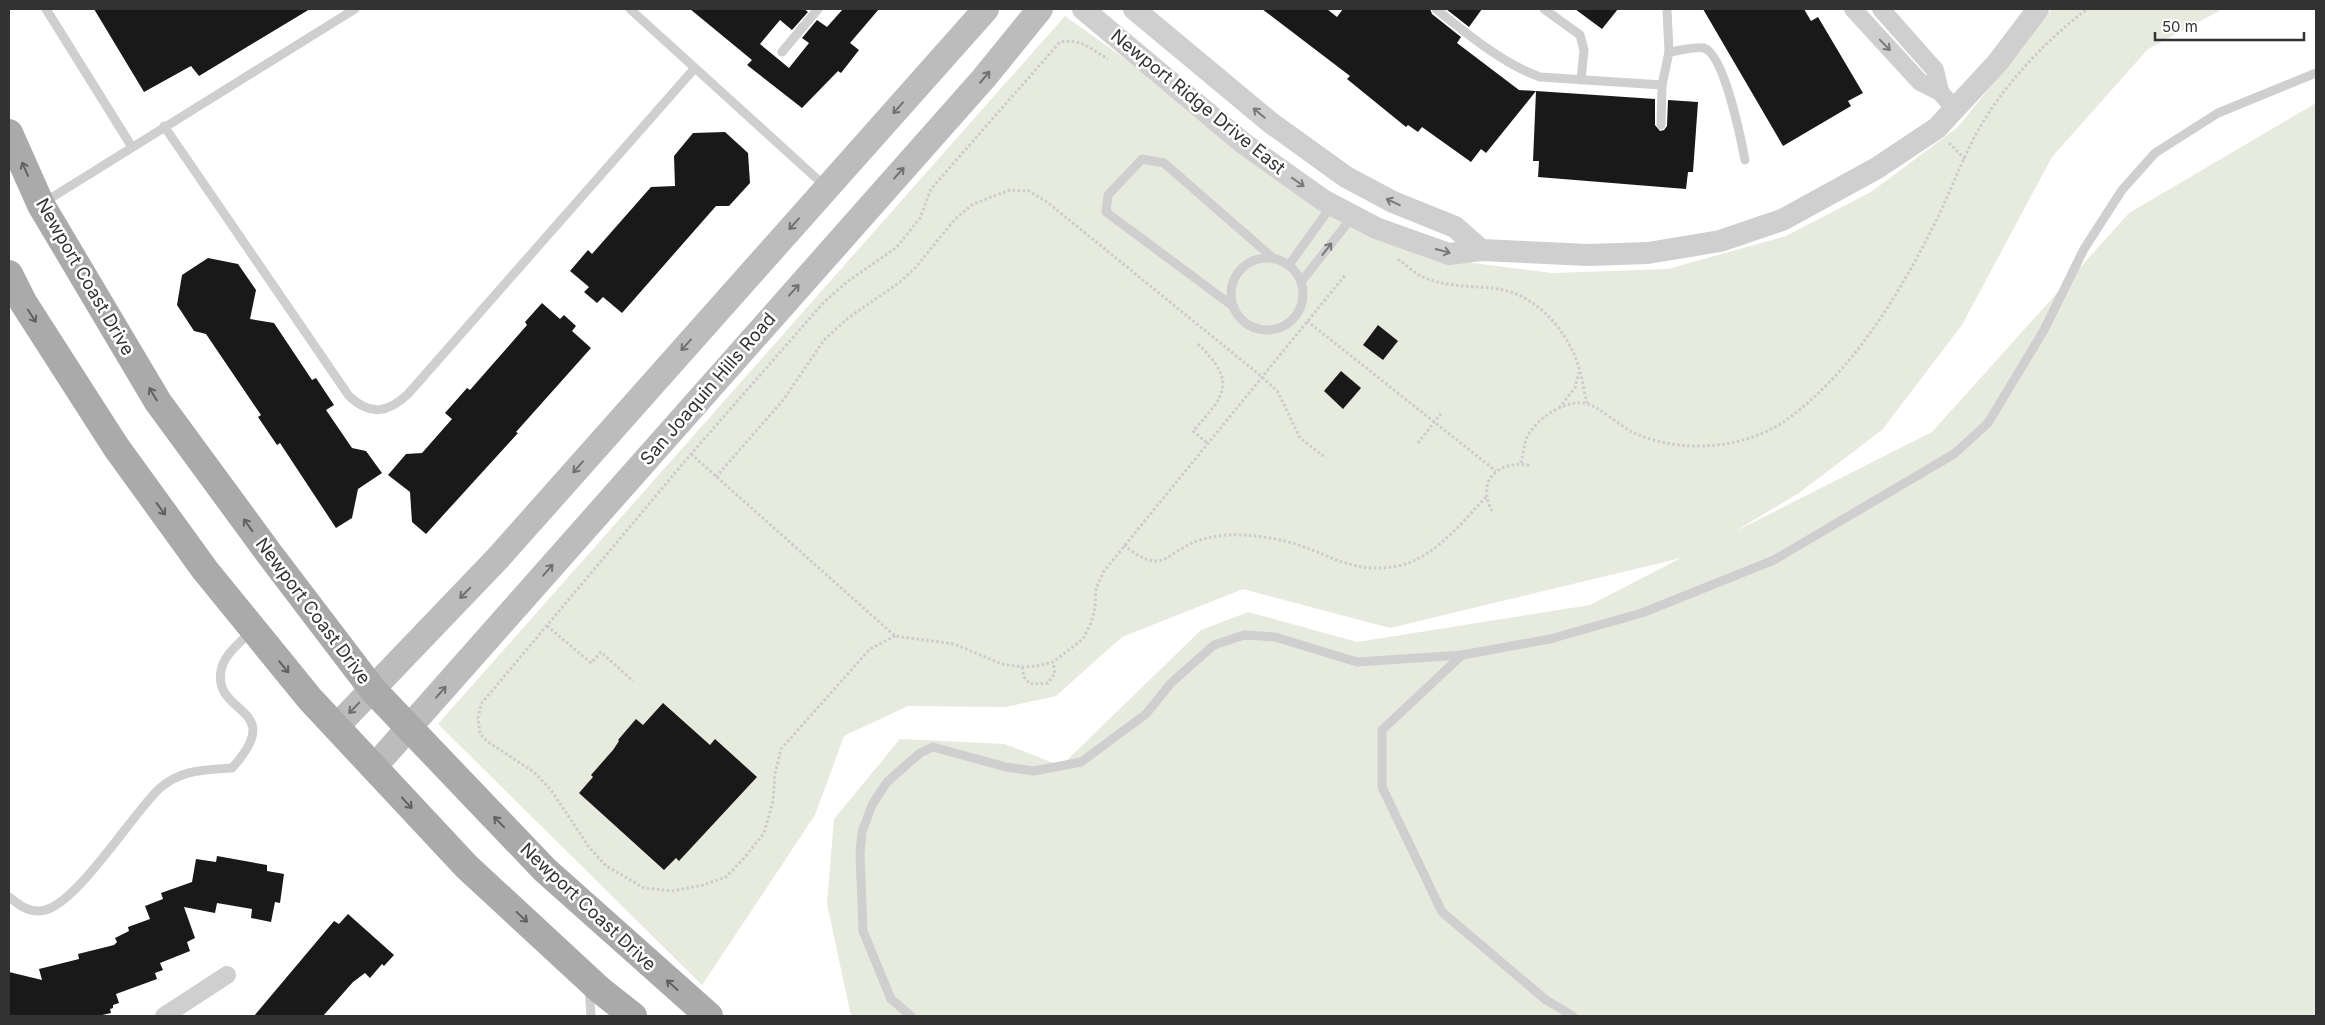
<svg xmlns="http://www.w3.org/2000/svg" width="2325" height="1025" viewBox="0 0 2325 1025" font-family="Inter,sans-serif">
<rect width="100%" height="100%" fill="#fff"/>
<path fill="#e7ebde" d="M2052,9H2223L2148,49L2052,157L1962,325L1882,430L1799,493L1734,532L1932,432L2129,213L2316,103V1016H851L827,904L834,819L900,739L1005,744L1061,766L1201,630L1248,612L1357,642L1590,605L1681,558L1390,628L1243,589L1122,637L1056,696L1006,707L908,706L844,736L815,815L702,985L438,724L1065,16L1355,223L1465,262L1552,273L1668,269L1786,236L1871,192L1958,127Z"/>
<g fill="#191919">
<path d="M94,9H310L199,76L191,66L144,92Z"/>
<path d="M690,9H804L808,12L792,30L780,20L760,44L789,68L809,43L802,38L817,20L827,27L843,9H879L850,43L859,50L841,73L838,71L802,108L747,65L752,60Z"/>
<path d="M1262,9H1327L1337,17L1343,9H1430L1432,14L1461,37L1457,43L1519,90L1536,91L1486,153L1481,149L1471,162L1422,127L1418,132L1408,125L1406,127L1347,79L1350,76Z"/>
<path d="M1446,9H1482L1469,27Z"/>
<path d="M1575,9H1618L1602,29Z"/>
<path d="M1703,9H1804L1811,21L1818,17L1863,93L1848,101L1851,106L1783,146Z"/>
<path d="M1536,91L1655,99V125L1660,131L1664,130L1667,126L1668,100L1698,102L1693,172H1688L1686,189L1538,177L1539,161H1533Z"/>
<path d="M725,132L748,153L750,183L729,206H716L622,313L603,297L597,303L584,292L589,287L570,271L588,250L592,254L651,187L675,186L674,156L693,133Z"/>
<path d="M208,258L238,264L256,290L250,319L274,323L312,380L316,378L334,405L326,410L352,448L366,451L382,473L358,489L352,518L336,528L280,443L277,445L258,417L261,415L206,334L194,331L177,305L182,275Z"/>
<path d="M542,303L560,319L564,315L576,326L572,331L591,348L516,432L518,433L426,534L412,522L410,492L388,475L406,454L422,453L452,419L445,413L467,388L470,390L527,325L525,322Z"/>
<path d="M1378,325L1398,341L1383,360L1363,345Z"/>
<path d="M1341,371L1361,388L1343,409L1324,391Z"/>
<path d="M663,703L710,745L715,739L757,777L679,861L676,858L664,870L579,793L593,777L591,775L613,750L619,741L618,740L636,719L643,725Z"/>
<path d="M217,856L267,865V871L284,874L280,903L275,902L271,922L251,918L252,909L217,903L215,913L184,907L195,938L187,942L190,951L160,963L163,970L155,973L157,979L116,994L119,1003L113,1005V1008L110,1009L111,1013L98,1016H9V972L42,980L39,969L79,959L78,954L114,945L117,942L115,938L129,931L128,927L150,919L145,906L163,899L161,893L192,882L196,859L216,862Z"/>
<path d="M348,914L394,955L384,966L382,964L370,978L365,973L353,982L323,1016H254L334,921L339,924Z"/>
</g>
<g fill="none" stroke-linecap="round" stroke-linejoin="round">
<g stroke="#ccc" stroke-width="3" stroke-dasharray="2.5 2.5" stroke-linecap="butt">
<path d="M1949,143L1965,159"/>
<path d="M1398,259C1405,264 1412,271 1419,275C1443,288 1472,285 1498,289C1532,294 1559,322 1573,352C1581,368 1583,387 1587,403"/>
<path d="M1307,321L1496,471"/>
<path d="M1198,344C1238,383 1225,395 1193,431L1207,443"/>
<path d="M1559,408L1575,388L1579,372"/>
<path d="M1418,443L1442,412"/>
<path d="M691,454L895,636L954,644L1002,664L1022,667L1037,666L1053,662L1083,639L1091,623L1095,608L1096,588L1104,571L1346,274"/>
<path d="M1521,463C1523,455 1524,446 1526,439C1534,420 1567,397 1588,404C1599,407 1620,426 1634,433C1681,454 1746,450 1789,418C1853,370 1897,298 1933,227C1951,192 1963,155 1983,122C2010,78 2047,40 2087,9"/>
<path d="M716,477L784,399L824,340L848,318L900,282L916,267L955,219L973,204L1010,190L1029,191L1047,202L1261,376L1278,392L1300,438L1326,458"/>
<path d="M1492,511C1490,507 1487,501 1487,496C1483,471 1511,460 1531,466"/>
<path d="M1124,545C1133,552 1145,562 1158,561C1167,560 1173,553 1181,549C1200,537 1221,534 1243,535C1261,536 1279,539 1296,544C1334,557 1355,574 1398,566C1435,558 1462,522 1487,496"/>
<path d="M547,626L591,663L601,652L633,681"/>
<path d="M895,636L870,649L781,749L775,774L773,801L764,833L745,857L726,877L703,885L673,891L644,888L606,866L589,847L551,790L534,772L488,742L480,734L478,718L481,704L691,454L824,302L847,282L897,247L920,218L931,189L1060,42C1082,39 1089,48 1108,59"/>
<path d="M1022,667L1024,677L1030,684L1048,683L1055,673L1053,662"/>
</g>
<g stroke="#cfcfcf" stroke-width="9">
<path d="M46,9L132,147"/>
<path d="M630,9L826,187"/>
<path d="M1436,9C1466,33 1503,64 1540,77L1662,85"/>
<path d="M1544,9L1580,35L1584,50L1581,80"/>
<path d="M782,52L818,9"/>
<path d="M1669,52C1678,51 1695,46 1704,48C1724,54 1741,139 1745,160"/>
<path d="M1661,125L1662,85L1669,52L1667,9"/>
<path d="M164,126L349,396C370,416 388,413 408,394L694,69"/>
<path d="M43,203L355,9"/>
<circle cx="1267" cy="294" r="36"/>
<path d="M1289,265L1332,205"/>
<path d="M1301,282L1353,216"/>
<path d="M1234,307L1106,212L1108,195L1142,159L1164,163L1273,258"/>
<path d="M1462,655L1382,730V787L1442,912L1546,1000L1573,1016"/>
<path d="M9,897C18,904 26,911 39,911C73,912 133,812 160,788C182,769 205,770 232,768C288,706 213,716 221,671C223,655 241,642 251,631"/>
<path d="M589,986L591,1016"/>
<path d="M911,1016L891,999L863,931L860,854L862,832L872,805L887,782L920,753L933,747L1006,767L1034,771L1081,762L1146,714L1171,683L1214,645L1244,635L1275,637L1357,662L1462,655L1550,639L1642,613L1774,560L1954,454L1988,423L2044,330L2084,249L2122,190L2155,153L2218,113L2316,73"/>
</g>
<g stroke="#cfcfcf" stroke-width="18">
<path d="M1853,9L1920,82L1940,92L1955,109"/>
<path d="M1881,9L1935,70L1940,92"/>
<path d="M164,1016L227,975"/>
</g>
<g stroke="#cfcfcf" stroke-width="22">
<path d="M1083,9L1243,143L1323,200L1376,228L1449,254L1481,250L1589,255L1648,253L1720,241L1782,220L1877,168L1937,128L1998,62L2038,9"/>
<path d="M1134,9L1271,123L1346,177L1393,202L1455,227L1481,250"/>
</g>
<g stroke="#bcbcbc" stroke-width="26">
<path d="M336,727L498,558L986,9"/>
<path d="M374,767L984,78L1040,9"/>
</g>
<g stroke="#aaa" stroke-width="28">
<path d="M9,133L41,205L158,402L271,556L373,690L545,870L709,1016"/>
<path d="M9,274L23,302L116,447L205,570L310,699L467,867L600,990L633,1016"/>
</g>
</g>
<defs><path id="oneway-shaft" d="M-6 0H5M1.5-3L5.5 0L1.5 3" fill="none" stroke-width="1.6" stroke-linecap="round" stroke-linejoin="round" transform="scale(1.25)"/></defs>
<g stroke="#797979">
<use href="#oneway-shaft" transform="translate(1885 45) rotate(46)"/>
<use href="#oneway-shaft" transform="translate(1259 113) rotate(-140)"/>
<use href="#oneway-shaft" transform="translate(1298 182) rotate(35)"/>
<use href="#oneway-shaft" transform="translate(1393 202) rotate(-155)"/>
<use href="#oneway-shaft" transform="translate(1327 249) rotate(-52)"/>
<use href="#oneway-shaft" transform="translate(1443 251) rotate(15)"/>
</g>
<g stroke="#707070">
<use href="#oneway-shaft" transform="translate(985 77) rotate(-50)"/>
<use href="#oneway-shaft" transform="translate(898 108) rotate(132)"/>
<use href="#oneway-shaft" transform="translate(899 173) rotate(-48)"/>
<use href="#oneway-shaft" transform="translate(794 224) rotate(132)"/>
<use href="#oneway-shaft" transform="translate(794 290) rotate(-48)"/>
<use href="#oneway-shaft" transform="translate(686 345) rotate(132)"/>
<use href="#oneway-shaft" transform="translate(578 467) rotate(131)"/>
<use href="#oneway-shaft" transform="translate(548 570) rotate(-49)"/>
<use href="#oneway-shaft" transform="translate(465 593) rotate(134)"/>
<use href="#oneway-shaft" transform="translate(441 692) rotate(-49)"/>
<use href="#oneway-shaft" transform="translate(354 708) rotate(134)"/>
</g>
<g stroke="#626262">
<use href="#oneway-shaft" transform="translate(25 169) rotate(-114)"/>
<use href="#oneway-shaft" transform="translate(32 316) rotate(57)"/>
<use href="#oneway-shaft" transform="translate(153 394) rotate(-121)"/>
<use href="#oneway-shaft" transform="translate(161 509) rotate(54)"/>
<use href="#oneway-shaft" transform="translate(248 525) rotate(-126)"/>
<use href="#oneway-shaft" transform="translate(284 667) rotate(50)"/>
<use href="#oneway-shaft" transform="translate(407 803) rotate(47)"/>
<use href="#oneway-shaft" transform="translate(499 822) rotate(-134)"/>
<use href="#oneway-shaft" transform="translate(522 917) rotate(43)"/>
<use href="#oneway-shaft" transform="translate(672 985) rotate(-138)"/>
</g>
<g text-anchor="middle" stroke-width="5" stroke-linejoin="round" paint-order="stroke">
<g font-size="18" fill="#323232" stroke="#fff">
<text transform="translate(1198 102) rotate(39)" y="6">Newport Ridge Drive East</text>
<text transform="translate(85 277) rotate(60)" y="6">Newport Coast Drive</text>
<text transform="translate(708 389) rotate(-49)" y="6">San Joaquin Hills Road</text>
<text transform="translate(313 611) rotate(53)" y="6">Newport Coast Drive</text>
<text transform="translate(588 907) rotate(43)" y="6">Newport Coast Drive</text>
</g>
</g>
<rect width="2325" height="1025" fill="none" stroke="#323232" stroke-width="20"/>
<path d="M2155 32v8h149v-8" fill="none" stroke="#323232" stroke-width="2.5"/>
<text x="2162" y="32" font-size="15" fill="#323232" stroke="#ffffff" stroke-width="4" paint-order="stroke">50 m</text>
</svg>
